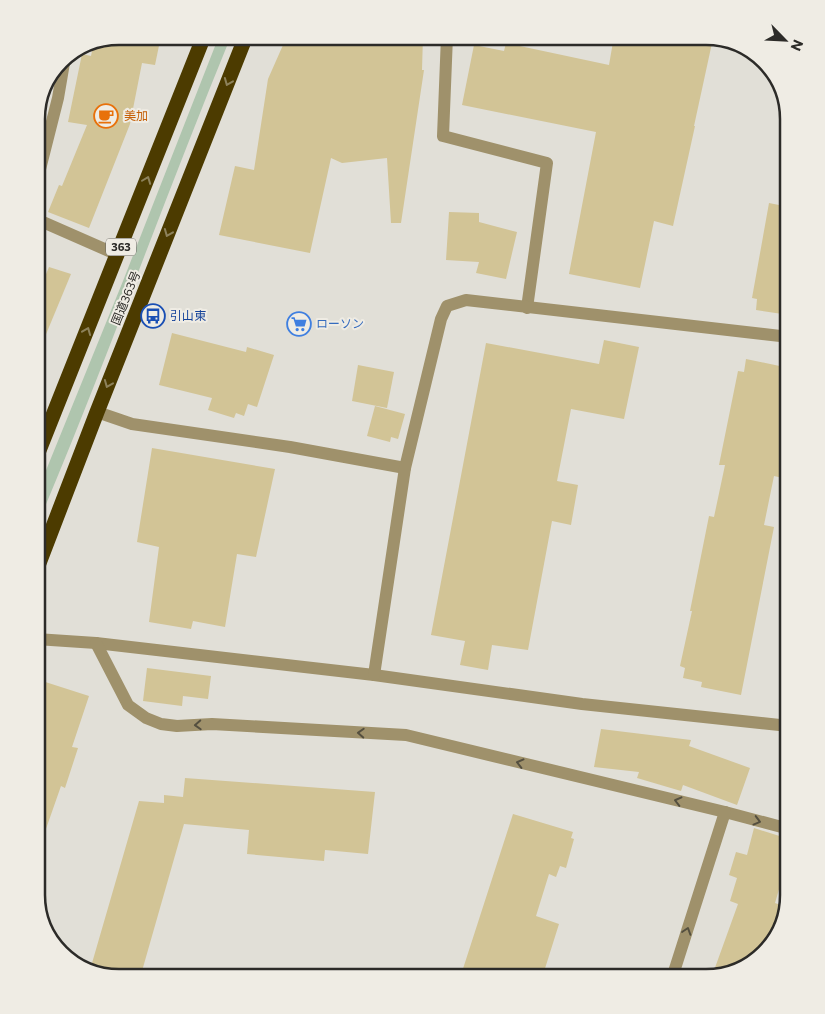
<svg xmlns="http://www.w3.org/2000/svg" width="825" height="1014" viewBox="0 0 825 1014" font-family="Commissioner,'Noto Sans JP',sans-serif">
<rect width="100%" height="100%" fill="#e1dfd7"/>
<path fill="#afc5ae" d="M219,36H231C164,199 105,366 36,528V495L123,281Z"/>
<g fill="#d2c496">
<path d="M118,36H161L155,65L142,63L130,124L89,228L48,212L59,185L62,186L87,125L68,122L82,54L91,56L93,46Z"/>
<path d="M287,36H423L422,70H424L401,223H391L387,158L342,163L331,158L310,253L219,235L235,166L254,170L268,79Z"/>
<path d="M614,36H658L712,43L694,126H695L673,226L654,221L640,288L569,274L596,132L462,105L474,45L504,51L506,43L609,65Z"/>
<path d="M769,203L789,207V315L756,310L757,299L752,298Z"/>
<path d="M449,212L479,213V222L517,232L506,279L476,273L479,262L446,260Z"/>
<path d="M49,267L71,274L37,356L36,298Z"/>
<path d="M172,333L246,352L247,347L274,355L257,407L248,404L244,416L236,413L234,418L208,410L212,398L159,385Z"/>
<path d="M604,340L639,347L624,419L571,409L557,481L578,485L571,525L552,521L528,650L492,645L488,670L460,665L465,641L431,635L486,343L599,364Z"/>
<path d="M746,359L789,368V450L783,478L774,476L764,525L774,527L741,695L701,687L702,682L683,678L685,668L680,666L692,611H690L709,516L714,517L725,465H719L738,371L744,372Z"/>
<path d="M358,365L394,372L387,408L352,401Z"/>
<path d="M375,406L405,414L398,439L391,437L390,442L367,436Z"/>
<path d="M152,448L275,469L256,557L237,554L225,627L193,621L191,629L149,622L159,547L137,542Z"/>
<path d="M147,668L211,676L208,699L183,696L182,706L143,701Z"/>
<path d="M36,679L89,696L72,747L78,748L65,788L61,786L40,846L36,845Z"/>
<path d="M601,729L691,740L689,746L750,768L737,805L683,785L681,791L637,778L639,772L594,767Z"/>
<path d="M185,778L375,792L368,854L325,850L324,861L247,854L249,830L184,824L140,978H118L90,970L139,801L164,803V795L183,797Z"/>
<path d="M513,814L573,832L571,838L574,839L566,868L560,866L556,877L549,874L536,916L559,924L542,978H460Z"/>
<path d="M754,828L789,839V855L775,903L786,907L780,932L752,964L712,976L738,904L730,901L737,878L729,875L736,852L747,855Z"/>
</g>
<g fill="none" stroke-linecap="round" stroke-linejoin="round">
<g stroke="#9f916b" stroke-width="12">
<path d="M447,36L443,136L547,163L527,308"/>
<path d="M36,185L58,98L65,57"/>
<path d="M36,219L118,255"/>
<path d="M97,412L132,424L290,447L405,468"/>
<path d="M36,639L96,643L374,675L582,704L789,726"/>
<path d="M96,643L128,705L146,718L161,724L177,726L212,724L406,735L725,812L789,829"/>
<path d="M374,675L405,468L441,319L447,306L466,300L789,337"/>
<path d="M784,725L789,695"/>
<path d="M672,978L725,812"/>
</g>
<g stroke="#4c3b00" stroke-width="15">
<path d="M36,458L204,36"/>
<path d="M36,571L97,412L246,36"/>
</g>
</g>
<defs><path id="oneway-chevron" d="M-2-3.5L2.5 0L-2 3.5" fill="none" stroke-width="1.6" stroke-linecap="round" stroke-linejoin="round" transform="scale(1.25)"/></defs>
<g stroke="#8d825b">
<use href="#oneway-chevron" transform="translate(228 82) rotate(112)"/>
<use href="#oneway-chevron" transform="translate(147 180) rotate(-69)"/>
<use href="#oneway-chevron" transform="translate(168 233) rotate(112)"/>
<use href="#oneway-chevron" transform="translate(87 331) rotate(-68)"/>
<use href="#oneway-chevron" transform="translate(108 384) rotate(112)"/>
</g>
<g stroke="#544f3f">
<use href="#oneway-chevron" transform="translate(198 725) rotate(177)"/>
<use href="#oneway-chevron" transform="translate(361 733) rotate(-177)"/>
<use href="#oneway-chevron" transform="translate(520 763) rotate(-166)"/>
<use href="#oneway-chevron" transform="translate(678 801) rotate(-166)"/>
<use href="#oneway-chevron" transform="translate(757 821) rotate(15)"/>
<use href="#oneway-chevron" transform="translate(687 931) rotate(-72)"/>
</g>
<defs>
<g id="cafe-ring" transform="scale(1.25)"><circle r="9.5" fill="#efece4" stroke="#e8710a" stroke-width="1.5"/><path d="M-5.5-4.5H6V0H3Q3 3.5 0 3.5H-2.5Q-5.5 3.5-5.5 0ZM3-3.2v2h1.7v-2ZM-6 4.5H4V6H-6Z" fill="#e8710a"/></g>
<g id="bus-ring" transform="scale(1.25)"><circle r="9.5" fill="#efece4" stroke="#1a4fb4" stroke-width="1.5"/><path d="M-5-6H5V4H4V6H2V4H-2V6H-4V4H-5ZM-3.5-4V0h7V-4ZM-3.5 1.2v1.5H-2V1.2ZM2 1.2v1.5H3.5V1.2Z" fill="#1a4fb4"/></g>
<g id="supermarket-ring" transform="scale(1.25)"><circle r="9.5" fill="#efece4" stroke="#3f7fe0" stroke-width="1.5"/><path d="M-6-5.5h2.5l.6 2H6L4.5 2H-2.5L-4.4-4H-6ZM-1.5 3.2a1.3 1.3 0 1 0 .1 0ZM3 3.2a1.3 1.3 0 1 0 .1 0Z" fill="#3f7fe0"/></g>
</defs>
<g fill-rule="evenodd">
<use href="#cafe-ring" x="106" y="116"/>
<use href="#bus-ring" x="153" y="316"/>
<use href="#supermarket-ring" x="299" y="324"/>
</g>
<g text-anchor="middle" stroke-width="4" stroke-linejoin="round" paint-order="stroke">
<rect fill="#efece4" stroke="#666560" stroke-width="1" x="106" y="238.5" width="30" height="17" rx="4"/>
<g font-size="11" font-weight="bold" fill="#2c2b28">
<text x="121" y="251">363</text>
</g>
<g font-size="12" fill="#c56008" stroke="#efece4" text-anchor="start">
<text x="124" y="120">美加</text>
</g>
<g font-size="12" fill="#2c2b28" stroke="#efece4">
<text transform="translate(126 298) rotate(-68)" y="4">国道363号</text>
</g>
<g font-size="12" fill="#164399" stroke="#efece4" text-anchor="start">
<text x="170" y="320">引山東</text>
</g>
<g font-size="12" fill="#366cbe" stroke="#efece4" text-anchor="start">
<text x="316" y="328">ローソン</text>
</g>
</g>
<path d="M0 0H825V1014H0ZM119 45H706A74 74 0 0 1 780 119V895A74 74 0 0 1 706 969H119A74 74 0 0 1 45 895V119A74 74 0 0 1 119 45Z" fill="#efece4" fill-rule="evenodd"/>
<path fill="none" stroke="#2c2b28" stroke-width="2.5" d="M119 45H706A74 74 0 0 1 780 119V895A74 74 0 0 1 706 969H119A74 74 0 0 1 45 895V119A74 74 0 0 1 119 45Z"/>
<g transform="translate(785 40) rotate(114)" stroke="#efece4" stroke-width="4" paint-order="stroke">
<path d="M0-4L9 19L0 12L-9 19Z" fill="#2c2b28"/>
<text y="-8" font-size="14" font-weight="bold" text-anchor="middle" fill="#2c2b28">N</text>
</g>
</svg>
